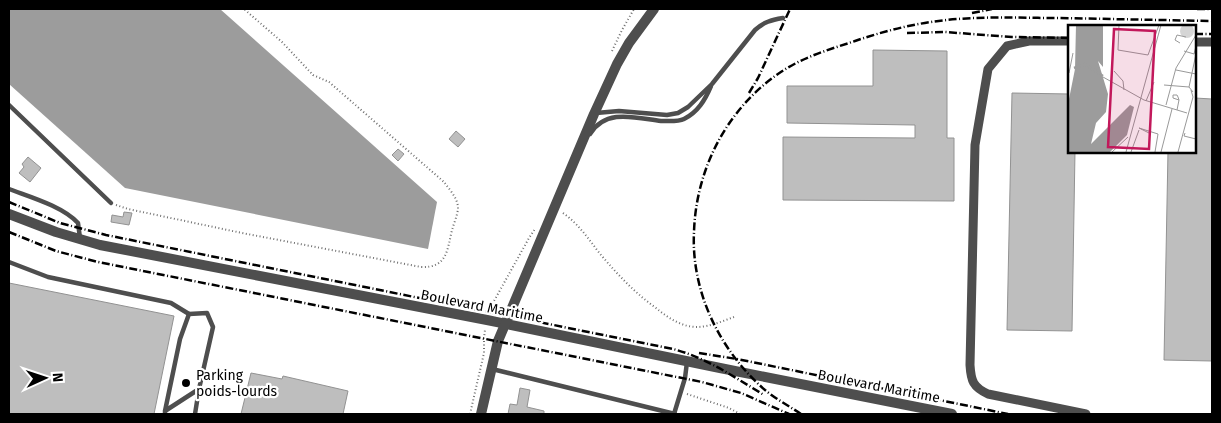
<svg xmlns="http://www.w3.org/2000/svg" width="1221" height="423" viewBox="0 0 1221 423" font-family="'Fira Sans',sans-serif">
<rect width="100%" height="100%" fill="#fff"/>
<path fill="#9c9c9c" d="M9,9H220L437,202L428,249L125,188L9,84Z"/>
<g fill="#bebebe" stroke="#929292">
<path d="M873,50L947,51V138H954V201L783,200V137L915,138V125L787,123V86H873Z"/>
<path d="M1012,93L1070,94V151H1075L1072,331L1007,330Z"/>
<path d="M1195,98L1212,99V361L1164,360L1168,151H1195Z"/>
<path d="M456,131L465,139L458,147L449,139Z"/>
<path d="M398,149L404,154L398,161L392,155Z"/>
<path d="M28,157L41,168L30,182L19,173L24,167L22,164Z"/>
<path d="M124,212L132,213L129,225L111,222L112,215L123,217Z"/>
<path d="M9,283L174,316L154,414H9Z"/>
<path d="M251,373L282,379L283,376L348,391L343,414H241Z"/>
<path d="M520,388L530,390L527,407L544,411V414H508L510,404L517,405Z"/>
</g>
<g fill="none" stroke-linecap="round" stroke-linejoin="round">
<g stroke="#707070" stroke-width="2" stroke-dasharray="1 2.5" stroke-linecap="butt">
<path d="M612,51L622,30L634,9"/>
<path d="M116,205L128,209L242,233L421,267C447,268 447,251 452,230C454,223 458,214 458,207C457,197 449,189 444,182L329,82L313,75L282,42L244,9"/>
<path d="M563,213C579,224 589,240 601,255C618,275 635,293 656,308C668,318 682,327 697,327C709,327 723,321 734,317"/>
<path d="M489,310L529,238L535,229"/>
<path d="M687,394L729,408L740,414"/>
<path d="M470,414L484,353V338L485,330"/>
</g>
<g stroke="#4e4e4e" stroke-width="4.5">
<path d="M9,105L111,203"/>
<path d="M596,113L619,111L667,115L678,113L688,107L712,84L755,30C764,22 771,20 783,18"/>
<path d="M590,134C606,108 636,118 661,121C669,121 678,122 684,119C698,112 705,100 711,86"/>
<path d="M9,189C30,197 62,206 78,223L80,238"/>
<path d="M9,262L48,277L171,303L189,314"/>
<path d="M492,369L675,414"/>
<path d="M165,414V411L180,339L189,314L207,313L213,327L199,389L165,411"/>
<path d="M195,414L199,389"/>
<path d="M674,414L685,378L687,362"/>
</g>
<g stroke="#4e4e4e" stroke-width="9">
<path d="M1070,41H1029L1007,46L988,69L975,145L970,365C971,381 973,387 988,394L1086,414"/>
<path d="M1195,42H1212"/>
</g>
<g stroke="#4e4e4e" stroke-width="10">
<path d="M9,214L56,232L100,245L487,320L720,368L952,414"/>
<path d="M481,414L498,341L594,114L617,64L629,43L654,9"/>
</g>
<g stroke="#000" stroke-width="2.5" stroke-dasharray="8 2.5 1 2.5" stroke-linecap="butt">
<path d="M1197,9H1212"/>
<path d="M972,13L992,9"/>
<path d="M907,33L945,32L1012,37L1070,38"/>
<path d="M1195,34H1212"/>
<path d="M749,93L758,78L790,9"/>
<path d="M9,202L60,223L106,235L673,349C707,358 734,377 764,395"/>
<path d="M9,232L56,251L98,262L702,382L741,393L789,414"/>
<path d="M699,353L737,359L1008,414"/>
<path d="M801,414C789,406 776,399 765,390C720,351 691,292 694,232C696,167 729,105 784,70C806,56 831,49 855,41C884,31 916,23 947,20C984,16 1021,18 1058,18C1110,19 1161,20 1212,21"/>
</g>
</g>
<circle fill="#000" stroke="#fff" stroke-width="2" cx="186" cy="383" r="5"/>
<g text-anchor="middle" stroke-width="4.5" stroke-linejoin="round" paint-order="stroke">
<g font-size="14" fill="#000" stroke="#fff">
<text transform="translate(482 306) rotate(11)" y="5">Boulevard Maritime</text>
<text transform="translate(879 386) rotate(11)" y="5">Boulevard Maritime</text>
</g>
<g font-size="14" fill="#000" stroke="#fff" text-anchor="start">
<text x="196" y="380">Parking<tspan x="196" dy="16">poids-lourds</tspan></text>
</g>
</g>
<g transform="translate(1068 25)">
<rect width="128" height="128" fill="#fff"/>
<path d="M112 6a7 7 0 1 1 14 0a7 7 0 1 1-14 0Z" fill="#d5d5d5"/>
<path d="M8,0H35V42L30,36L40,69L38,87L28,98L23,119L62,80L66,82L59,110L42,127H0V79L7,44Z" fill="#9c9c9c"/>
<path fill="none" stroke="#9c9c9c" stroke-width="2.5" d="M6,43L17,39L35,51"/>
<path fill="none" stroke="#999" stroke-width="1" d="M51,0L50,25L80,30L91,0M112,18L107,15L109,10L118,12M116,26L126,29L128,21M108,45L128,49M46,46L55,56L56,65M1,48L5,28M35,52L76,75L119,88M96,60L121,62M125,67L121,62L128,29M78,76L86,57M98,80L108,43L128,10M109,85L111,75L110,72L109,70H105V73L111,75M81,108L71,103L90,109L87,127M117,108L116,111L128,114M44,127L60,112M58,127L93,0M63,127L71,105M93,127L104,84M110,127L125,72L123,65"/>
<path fill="#c2185b" fill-opacity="0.15" stroke="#c2185b" stroke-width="2.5" d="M46,4L87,6L81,124L40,122Z"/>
<rect width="128" height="128" fill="none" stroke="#000" stroke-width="2.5"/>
</g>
<rect width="1221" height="423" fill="none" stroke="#000000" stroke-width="20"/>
<g transform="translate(45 378) rotate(87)" stroke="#ffffff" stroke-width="4" paint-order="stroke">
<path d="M0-4L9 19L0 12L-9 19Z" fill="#000000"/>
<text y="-8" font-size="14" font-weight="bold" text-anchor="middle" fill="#000000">N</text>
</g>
</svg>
